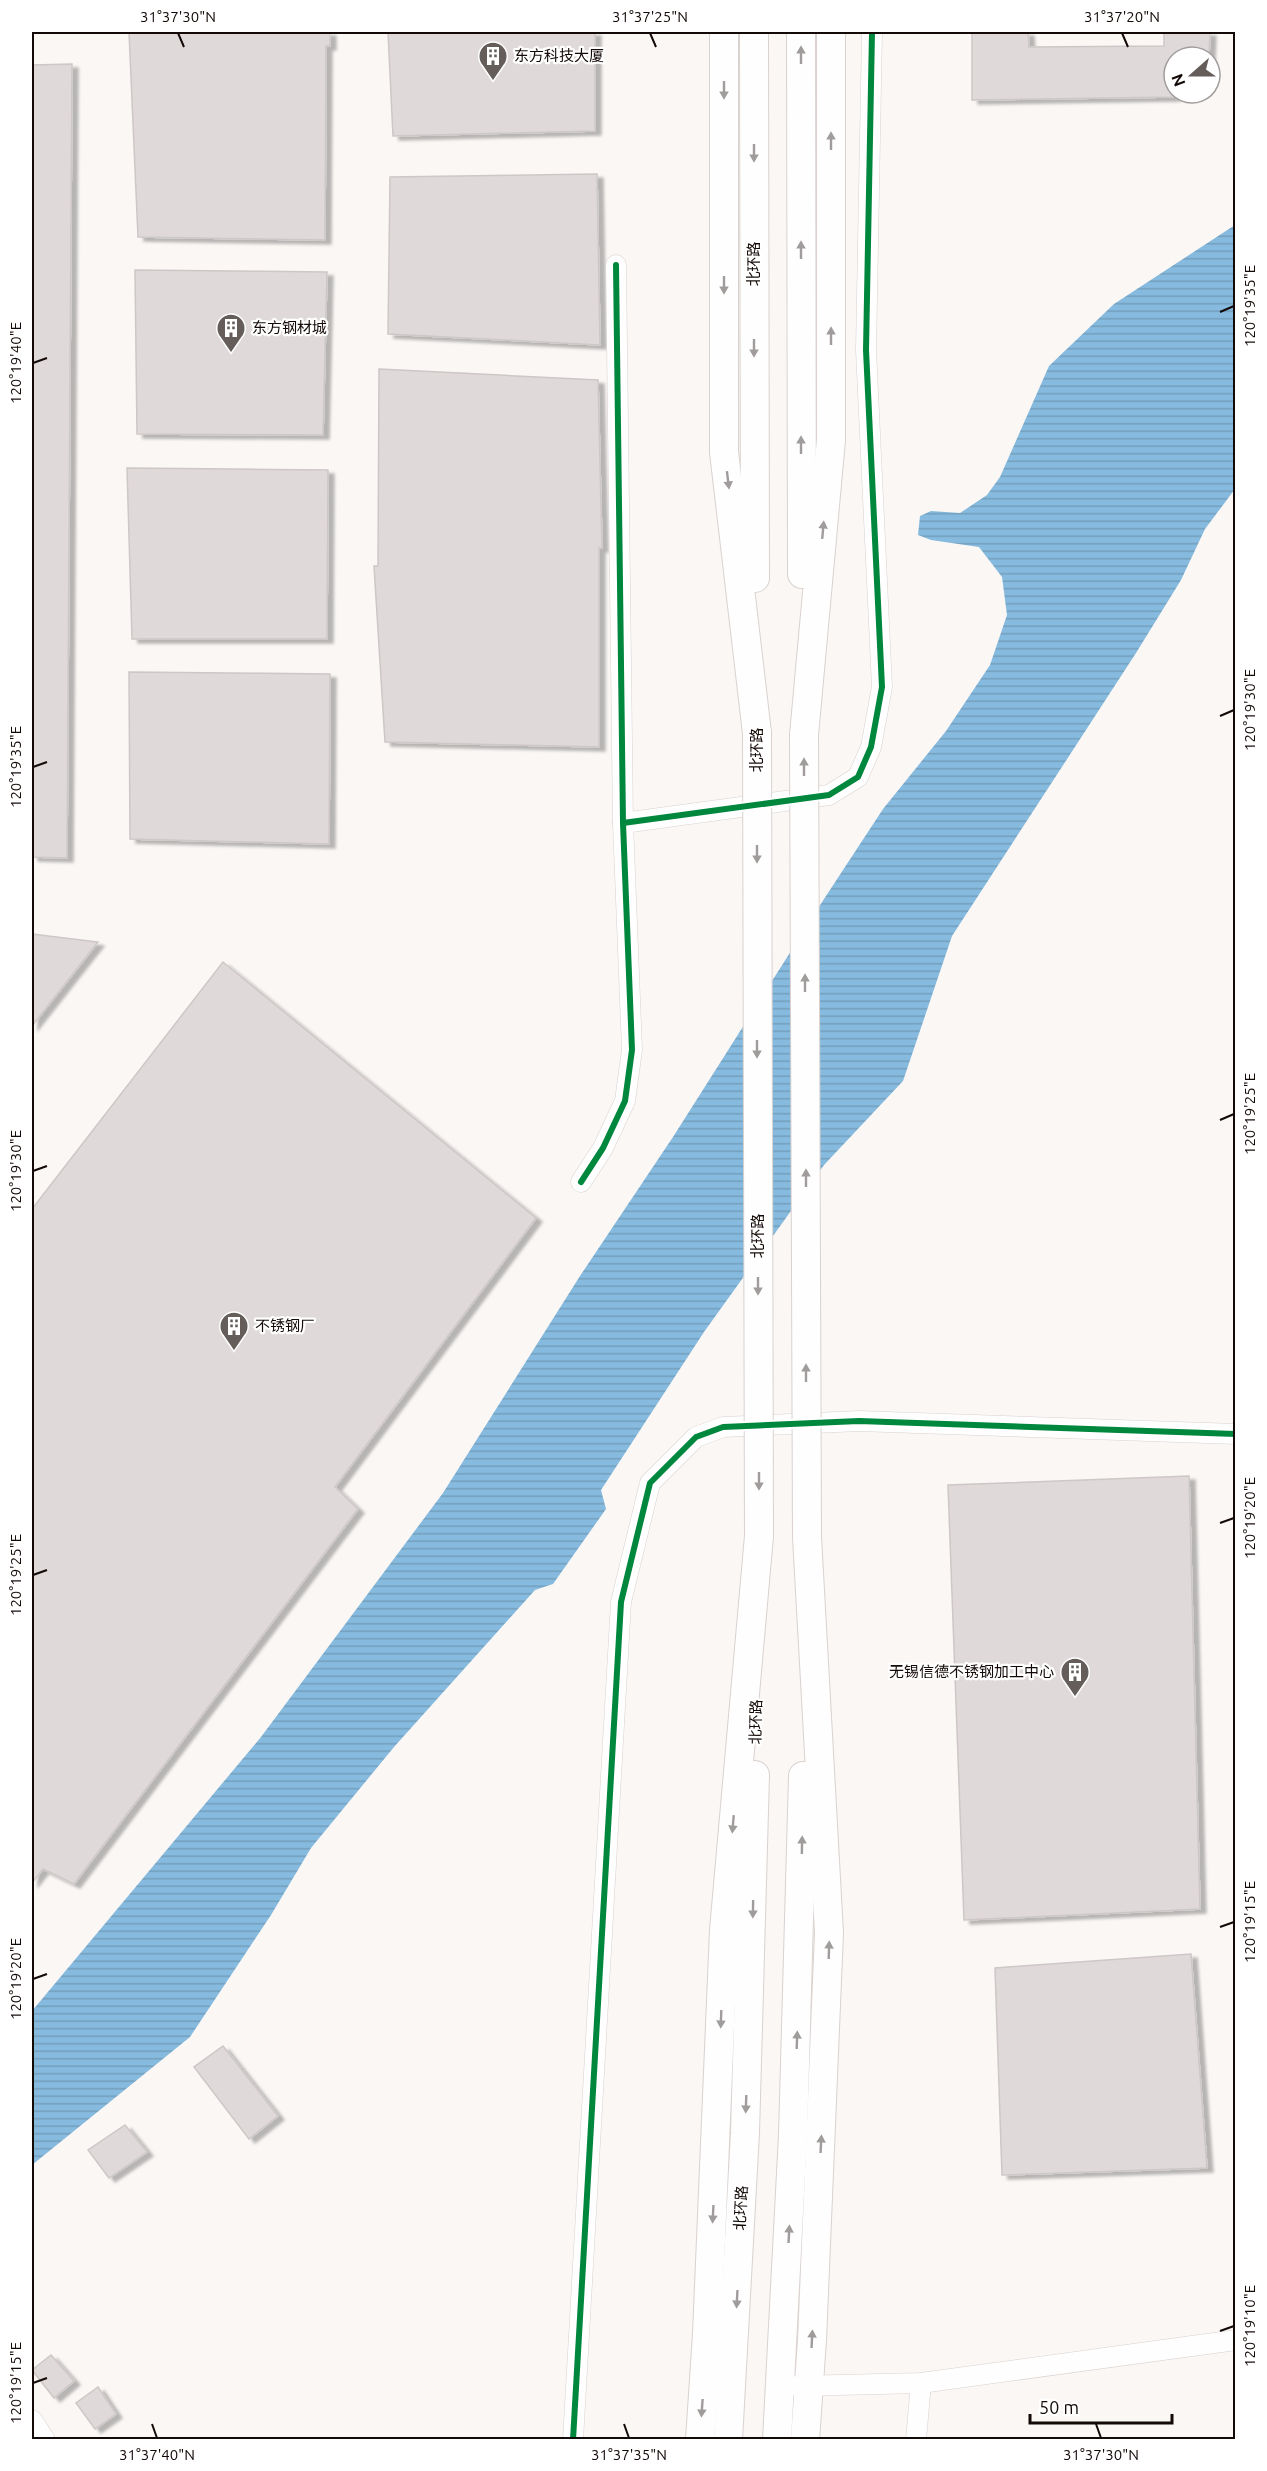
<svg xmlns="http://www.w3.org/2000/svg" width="1267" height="2471" viewBox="0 0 1267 2471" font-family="Ubuntu,'Noto Sans SC',sans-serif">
<defs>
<pattern id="water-rules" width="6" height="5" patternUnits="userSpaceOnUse" patternTransform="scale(1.5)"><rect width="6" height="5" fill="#86bade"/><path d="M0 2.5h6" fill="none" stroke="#739fbd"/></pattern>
<filter id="shadow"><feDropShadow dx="6" dy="4" stdDeviation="1.5" flood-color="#0004"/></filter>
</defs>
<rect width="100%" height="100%" fill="#faf7f5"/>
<path fill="url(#water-rules)" d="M1235,225V489L1205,529L1181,580L1136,653L952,936L903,1081L824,1165L704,1332L601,1490L606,1509L553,1584L535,1590L394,1747L311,1848L271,1915L190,2037L32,2165V2011L261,1737L443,1493L580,1276L673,1137L824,899L883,809L946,731L990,665L1007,615L1002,577L979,547L931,540L918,535L920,516L931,511L960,513L987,495L1000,477L1049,366L1114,304Z"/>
<g fill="#e0d9da" stroke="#cec7c8" stroke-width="1.5" filter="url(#shadow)">
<path d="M129,32H330V46H326L325,240L138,237Z"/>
<path d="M388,32H595V131L393,136Z"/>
<path d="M972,32H1028L1029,47L1164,46V32H1210L1209,57H1174V97L972,100Z"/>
<path d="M72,64L67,858L32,857V65Z"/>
<path d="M597,174L600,345L388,334L390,177Z"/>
<path d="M135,270L327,272L323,435L137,434Z"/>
<path d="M379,369L598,380L602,548H599V747L385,742L374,566H378Z"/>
<path d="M127,468L328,470L327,639H132Z"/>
<path d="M129,672L330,674L329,844L130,839Z"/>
<path d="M32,934L98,942L32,1026Z"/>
<path d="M223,962L536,1218L335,1487L358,1509L74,1884L43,1869L32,1883V1209Z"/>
<path d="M1189,1476L1200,1909L964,1920L948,1485Z"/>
<path d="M1191,1954L1207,2168L1002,2175L995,1968Z"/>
<path d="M223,2046L278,2116L249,2139L194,2067Z"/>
<path d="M125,2125L147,2152L109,2178L88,2150Z"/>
<path d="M51,2355L74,2381L54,2398L32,2370Z"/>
<path d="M98,2387L116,2414L95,2429L76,2403Z"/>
</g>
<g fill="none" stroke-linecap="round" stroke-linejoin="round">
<g stroke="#d9d2cf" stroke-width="21">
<g id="minor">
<path d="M623,823L829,795L858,777L871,747L882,687L866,350L872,32"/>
<path d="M581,1182L603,1148L625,1101L632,1050L623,823L616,265"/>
<path d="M797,2386L921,2383L1236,2340"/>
<path d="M32,2420L45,2440"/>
<path d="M573,2440L621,1602L650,1483L696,1437L723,1427L859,1421L1236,1434"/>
<path d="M916,2440L921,2383"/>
</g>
</g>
<g stroke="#d9d2cf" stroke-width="30">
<g id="highway">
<path d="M724,32V452L757,733"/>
<path d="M754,32L755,578"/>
<path d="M801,32L802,574"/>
<path d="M804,735L831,440V32"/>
<path d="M700,2440L707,2334L724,1930L759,1536"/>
<path d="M728,2440L745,2133L755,1775"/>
<path d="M777,2440L793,2135L803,1776"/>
<path d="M805,2440L812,2340L829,1933L807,1537"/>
</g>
</g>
<use href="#minor" stroke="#fefefe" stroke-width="20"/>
<use href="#highway" stroke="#fefefe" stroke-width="28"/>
<g stroke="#d9d2cf" stroke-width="30" stroke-linecap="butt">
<g id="highway-bridge">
<path d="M757,733L759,1536"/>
<path d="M804,735L807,1537"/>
</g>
</g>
<use href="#highway-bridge" stroke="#fefefe" stroke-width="28"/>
<g stroke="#fff" stroke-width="10">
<g id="cycleway">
<path d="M623,823L829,795L858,777L871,747L882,687L866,350L872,32"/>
<path d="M581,1182L603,1148L625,1101L632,1050L623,823L616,265"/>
<path d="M573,2440L621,1602L650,1483L696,1437L723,1427L859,1421L1236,1434"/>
</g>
</g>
<use href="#cycleway" stroke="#00873e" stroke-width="6"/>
</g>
<defs><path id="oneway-solid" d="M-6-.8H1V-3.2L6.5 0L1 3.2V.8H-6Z" transform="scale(1.5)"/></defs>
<g fill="#a09c9b">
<use href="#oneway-solid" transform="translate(801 55) rotate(-90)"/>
<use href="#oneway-solid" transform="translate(724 90) rotate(90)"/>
<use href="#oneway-solid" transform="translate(831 141) rotate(-90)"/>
<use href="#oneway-solid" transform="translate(754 153) rotate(90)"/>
<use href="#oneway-solid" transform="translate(801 250) rotate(-90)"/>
<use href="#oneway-solid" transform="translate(724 285) rotate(90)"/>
<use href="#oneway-solid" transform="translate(831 336) rotate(-90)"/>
<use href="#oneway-solid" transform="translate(754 348) rotate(90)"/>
<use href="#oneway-solid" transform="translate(801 445) rotate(-90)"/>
<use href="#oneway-solid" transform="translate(728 480) rotate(83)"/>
<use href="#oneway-solid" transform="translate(823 530) rotate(-85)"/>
<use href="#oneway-solid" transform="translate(804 767) rotate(-90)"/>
<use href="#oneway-solid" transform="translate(757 854) rotate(90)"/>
<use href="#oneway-solid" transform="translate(805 983) rotate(-90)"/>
<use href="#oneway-solid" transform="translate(757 1049) rotate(90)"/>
<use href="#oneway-solid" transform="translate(806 1178) rotate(-90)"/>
<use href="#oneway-solid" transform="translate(758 1286) rotate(90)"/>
<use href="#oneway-solid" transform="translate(806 1373) rotate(-90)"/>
<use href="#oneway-solid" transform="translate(759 1481) rotate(90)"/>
<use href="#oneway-solid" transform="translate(733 1824) rotate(95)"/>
<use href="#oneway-solid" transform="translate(802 1845) rotate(-89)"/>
<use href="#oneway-solid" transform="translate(753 1909) rotate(91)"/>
<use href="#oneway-solid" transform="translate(829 1950) rotate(-88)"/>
<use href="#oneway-solid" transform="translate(721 2019) rotate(92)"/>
<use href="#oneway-solid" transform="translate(797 2040) rotate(-88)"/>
<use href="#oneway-solid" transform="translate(746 2104) rotate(92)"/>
<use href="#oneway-solid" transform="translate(821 2144) rotate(-87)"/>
<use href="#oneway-solid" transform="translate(713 2214) rotate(93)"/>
<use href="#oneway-solid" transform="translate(789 2234) rotate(-87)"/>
<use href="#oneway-solid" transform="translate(737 2299) rotate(93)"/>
<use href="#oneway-solid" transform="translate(812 2339) rotate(-87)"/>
<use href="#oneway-solid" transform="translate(702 2408) rotate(94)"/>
</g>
<path fill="none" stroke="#130a07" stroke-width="2" d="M178,33L184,47M650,33L656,47M1122,33L1128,47M1220,312L1234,306M33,363L47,358M1220,716L1234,710M33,767L47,762M1220,1120L1234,1114M33,1171L47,1166M1220,1523L1234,1518M33,1575L47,1570M1220,1927L1234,1922M33,1979L47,1974M1220,2331L1234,2326M33,2383L47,2378M152,2424L157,2438M624,2424L629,2438M1096,2424L1101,2438"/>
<defs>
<g id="building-pin" transform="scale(1.5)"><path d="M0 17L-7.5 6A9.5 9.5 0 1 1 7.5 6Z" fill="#645d5a" stroke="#fff"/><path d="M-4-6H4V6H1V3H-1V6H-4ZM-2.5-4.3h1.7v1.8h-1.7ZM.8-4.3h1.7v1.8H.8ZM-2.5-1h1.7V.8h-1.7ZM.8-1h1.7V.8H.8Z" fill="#fff"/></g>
</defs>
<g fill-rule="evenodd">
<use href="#building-pin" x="493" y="56"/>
<use href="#building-pin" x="231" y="328"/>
<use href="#building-pin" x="234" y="1326"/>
<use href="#building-pin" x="1075" y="1672"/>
</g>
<g text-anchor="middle" stroke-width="4.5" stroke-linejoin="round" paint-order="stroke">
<g font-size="15" fill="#130a07" stroke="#fff" text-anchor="start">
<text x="514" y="61">东方科技大厦</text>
<text x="252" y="333">东方钢材城</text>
<text x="255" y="1331">不锈钢厂</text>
<text x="1054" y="1677" text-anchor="end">无锡信德不锈钢加工中心</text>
</g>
<g font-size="15" fill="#130a07" stroke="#fff">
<text transform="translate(754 264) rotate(-90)" y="5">北环路</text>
<text transform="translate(757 750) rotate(-90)" y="5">北环路</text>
<text transform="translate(758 1236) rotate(-90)" y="5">北环路</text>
<text transform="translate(756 1722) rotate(-89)" y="5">北环路</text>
<text transform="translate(741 2208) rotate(-87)" y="5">北环路</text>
</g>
</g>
<rect width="1267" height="2471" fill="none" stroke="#ffffff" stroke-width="66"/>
<g transform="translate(1192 75) rotate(249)"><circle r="28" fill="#ffffff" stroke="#a19d9c" stroke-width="1.5"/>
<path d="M0-4.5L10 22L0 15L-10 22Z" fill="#645d5a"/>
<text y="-9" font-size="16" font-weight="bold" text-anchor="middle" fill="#130a07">N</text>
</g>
<path d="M1030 2414v9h142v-9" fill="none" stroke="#130a07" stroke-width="3"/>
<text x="1039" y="2414" font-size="18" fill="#130a07" stroke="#ffffff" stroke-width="4.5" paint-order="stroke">50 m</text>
<rect x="33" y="33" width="1201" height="2405" fill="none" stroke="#130a07" stroke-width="2"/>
<g font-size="15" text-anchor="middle" fill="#130a07">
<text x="178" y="22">31°37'30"N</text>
<text x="650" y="22">31°37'25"N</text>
<text x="1122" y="22">31°37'20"N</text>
<text transform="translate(1250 306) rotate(-90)" y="5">120°19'35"E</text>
<text transform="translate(16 363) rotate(-90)" y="5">120°19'40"E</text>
<text transform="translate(1250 710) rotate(-90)" y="5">120°19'30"E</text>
<text transform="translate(16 767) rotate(-90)" y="5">120°19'35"E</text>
<text transform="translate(1250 1114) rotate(-90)" y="5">120°19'25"E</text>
<text transform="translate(16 1171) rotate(-90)" y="5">120°19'30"E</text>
<text transform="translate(1250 1518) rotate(-90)" y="5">120°19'20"E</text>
<text transform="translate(16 1575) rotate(-90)" y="5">120°19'25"E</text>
<text transform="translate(1250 1922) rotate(-90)" y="5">120°19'15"E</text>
<text transform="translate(16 1979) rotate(-90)" y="5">120°19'20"E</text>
<text transform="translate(1250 2326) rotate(-90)" y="5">120°19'10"E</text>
<text transform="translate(16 2383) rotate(-90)" y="5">120°19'15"E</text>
<text x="157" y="2460">31°37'40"N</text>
<text x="629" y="2460">31°37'35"N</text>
<text x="1101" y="2460">31°37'30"N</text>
</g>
</svg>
